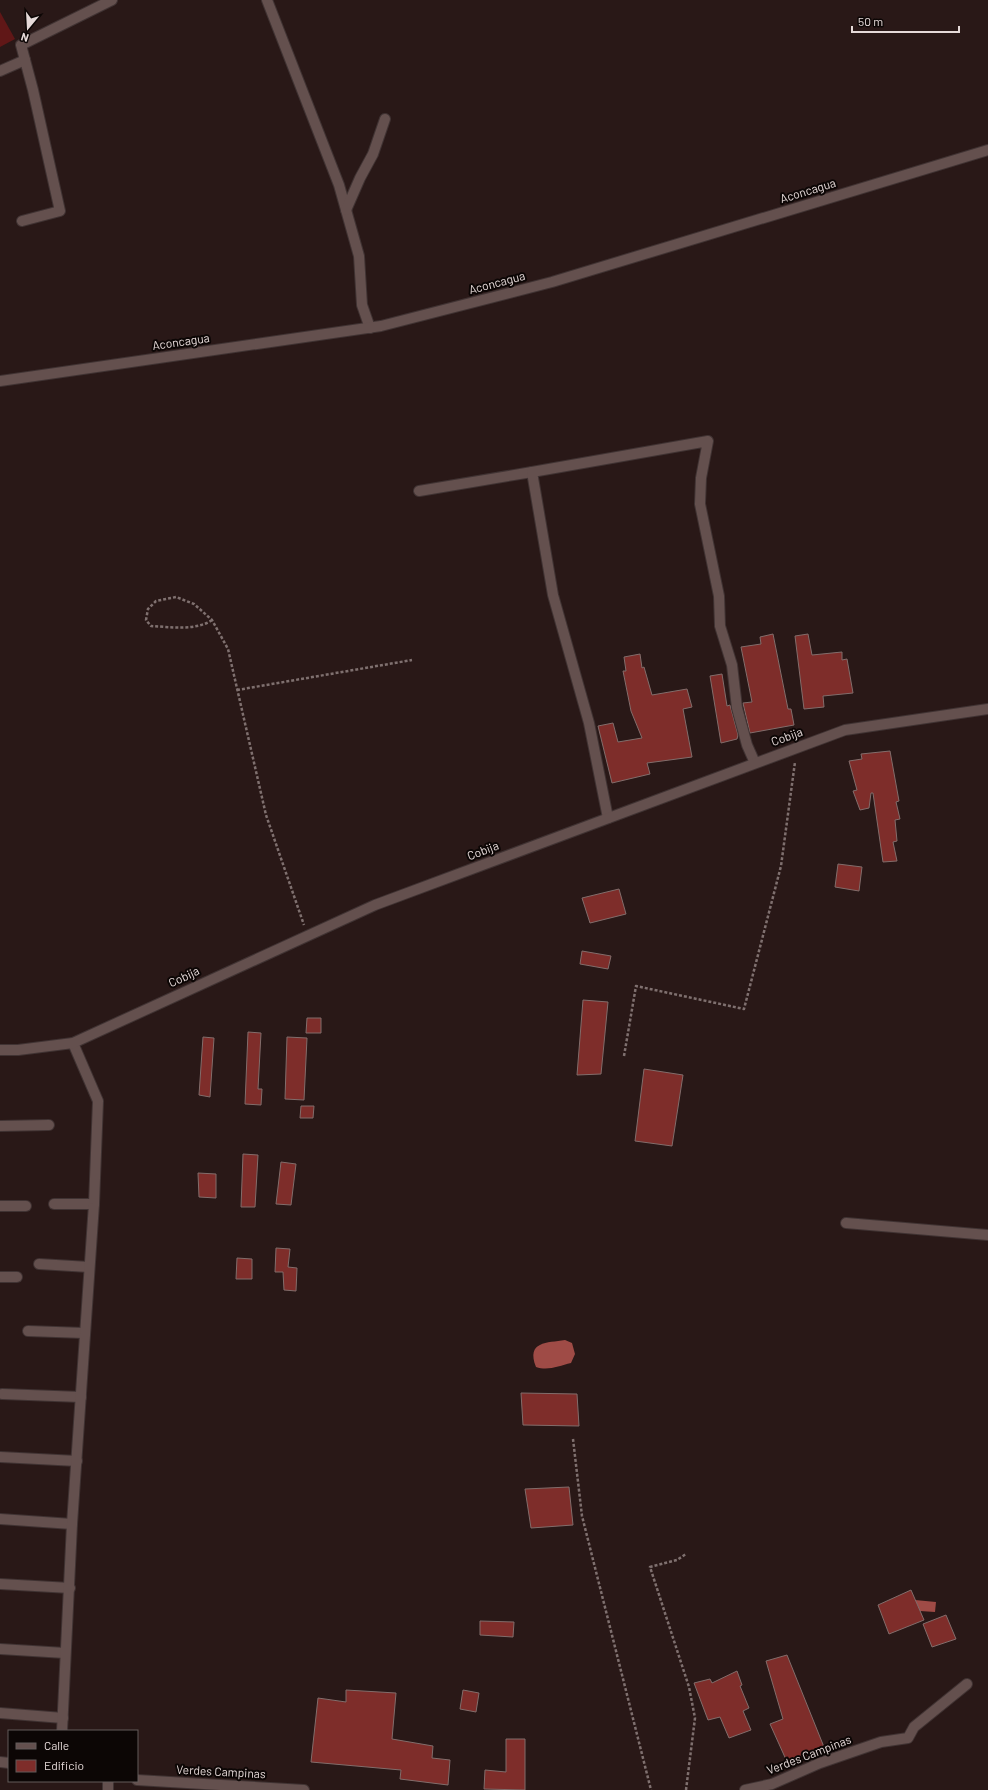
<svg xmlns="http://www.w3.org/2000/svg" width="988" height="1790" viewBox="0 0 988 1790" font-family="Barlow,sans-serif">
<rect width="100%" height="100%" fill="#291817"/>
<path fill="#601717" d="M0,12L15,39L0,47Z"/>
<g fill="#9f4b46">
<path d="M565,1340L572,1343L575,1354L571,1363C559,1366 548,1371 536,1367C526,1341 547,1343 565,1340Z"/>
<path d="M915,1600L936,1602L935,1612L920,1611Z"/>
</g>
<g fill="#7e2d2a" stroke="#826d6b">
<path d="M773,634L788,709H791L794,725L750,733L743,703L752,702L741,647L761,644L760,637Z"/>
<path d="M808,634L812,655L842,652V660L847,659L853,693L823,696L824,707L804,709L795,636Z"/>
<path d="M640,654L642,668L644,667L652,695L687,689L692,707L683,709L692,757L647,763L650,774L612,783L598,726L613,723L618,742L642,738L631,711L623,671H626L624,657Z"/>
<path d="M722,674L727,706L730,705L738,735L737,739L721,743L710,676Z"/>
<path d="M890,751L899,801L896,802L900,819L895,820L897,841L893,842L897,861L883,862L873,793H871L869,808L860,810L853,791L857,790L849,761L862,759L861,754Z"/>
<path d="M838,864L862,867L859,891L835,887Z"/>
<path d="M619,889L626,914L590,923L582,898Z"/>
<path d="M582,951L611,956L608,969L580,964Z"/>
<path d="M583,1000L608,1002L601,1074L577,1075Z"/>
<path d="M307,1018H321V1033H306Z"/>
<path d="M248,1032L261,1033L258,1089H262L261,1105L245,1104Z"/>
<path d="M203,1037L214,1038L210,1097L199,1095Z"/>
<path d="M287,1037L307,1038L304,1100L285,1099Z"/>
<path d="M644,1069L683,1075L672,1146L635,1141Z"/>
<path d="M301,1106H314L313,1118H300Z"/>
<path d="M243,1154L258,1155L255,1207H241Z"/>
<path d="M281,1162L296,1164L291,1205L276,1204Z"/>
<path d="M198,1173L216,1174V1198L199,1197Z"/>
<path d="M276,1248L290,1249L288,1267L297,1268L296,1291L284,1290L283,1272H275Z"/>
<path d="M237,1258L252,1259V1279H236Z"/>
<path d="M521,1393L577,1394L579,1426L523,1425Z"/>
<path d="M569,1487L573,1525L531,1528L525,1489Z"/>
<path d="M911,1590L924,1620L889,1634L878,1605Z"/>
<path d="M946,1615L956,1639L932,1647L923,1624Z"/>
<path d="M480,1621L514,1622L513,1637L480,1635Z"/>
<path d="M787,1655L826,1752L788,1764L770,1724L783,1719L766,1661Z"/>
<path d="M737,1671L742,1685L740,1686L749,1708L743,1711L751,1730L729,1738L720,1717L708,1720L694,1683L710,1679L712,1683Z"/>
<path d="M346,1690L396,1693L392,1739L433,1746L432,1758L450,1760L448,1785L400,1779L401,1770L311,1762L318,1698L346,1702Z"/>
<path d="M463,1690L479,1693L476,1712L460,1709Z"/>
<path d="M506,1739H525V1790L484,1789L485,1770L506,1772Z"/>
</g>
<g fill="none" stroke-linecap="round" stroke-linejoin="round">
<g stroke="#403333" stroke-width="12">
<g id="minor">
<path d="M267,0L339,185L359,256L362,305L370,328"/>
<path d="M0,71L25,60"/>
<path d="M346,210L360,178L373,154L385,119"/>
<path d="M22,221L60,211L33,90L21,45L112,0"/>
<path d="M419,491L532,472"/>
<path d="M608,818L589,723L553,595L532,472L708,441L701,478L700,504L719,596L720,626L732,665L737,708L747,745L755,763"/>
<path d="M0,1126L49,1125"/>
<path d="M54,1204H94"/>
<path d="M0,1206H26"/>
<path d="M846,1223L988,1235"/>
<path d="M39,1264L89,1267"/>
<path d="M0,1277H17"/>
<path d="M28,1331L84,1333"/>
<path d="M2,1394L81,1397"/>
<path d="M0,1457L77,1461"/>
<path d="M0,1519L72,1524"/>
<path d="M0,1584L70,1588"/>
<path d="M0,1649L65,1653"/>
<path d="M0,1713L63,1718"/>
<path d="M62,1731L72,1524L94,1204L98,1101L73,1043"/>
<path d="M0,1762L9,1763"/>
<path d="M137,1780L304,1790"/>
<path d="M108,1781V1790"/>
<path d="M745,1790L772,1784L820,1763L881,1742L908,1738L914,1727L967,1684"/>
</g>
</g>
<g stroke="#403333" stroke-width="12">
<g id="tertiary">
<path d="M0,381L381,326L552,282L988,150"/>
<path d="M0,1050H18L73,1043L375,905L845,730L988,709"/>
</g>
</g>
<g stroke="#7f706f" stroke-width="2.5" stroke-dasharray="3 2" stroke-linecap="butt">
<path d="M212,620C196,631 170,627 151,626L146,620L148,609L156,601L176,597L194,604L212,620L228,649L266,815L304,925"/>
<path d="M237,690L412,660"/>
<path d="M624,1056L636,986L744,1009L781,866L795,762"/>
<path d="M573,1439L582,1516L651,1790"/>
<path d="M686,1790L695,1718L689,1687L650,1567L677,1560L686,1554"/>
</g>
<use href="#minor" stroke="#64504e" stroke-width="10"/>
<use href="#tertiary" stroke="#64504e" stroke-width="10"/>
</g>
<g text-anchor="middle" stroke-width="4" stroke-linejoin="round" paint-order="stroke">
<g font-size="12" fill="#e6dad9" stroke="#0c0605">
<text transform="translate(808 191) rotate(-17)" y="4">Aconcagua</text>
<text transform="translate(497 283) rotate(-15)" y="4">Aconcagua</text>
<text transform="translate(181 342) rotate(-8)" y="4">Aconcagua</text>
<text transform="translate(787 737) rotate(-20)" y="4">Cobija</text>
<text transform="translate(483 851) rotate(-21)" y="4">Cobija</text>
<text transform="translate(184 977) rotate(-25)" y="4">Cobija</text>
<text transform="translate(809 1755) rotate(-21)" y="4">Verdes Campinas</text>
<text transform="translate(221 1772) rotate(3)" y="4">Verdes Campinas</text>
</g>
</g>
<rect x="8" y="1730" width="130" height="52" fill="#0c0605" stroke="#635b5a"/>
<rect x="16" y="1743" width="20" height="6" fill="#64504e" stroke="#635b5a"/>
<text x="44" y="1750" font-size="12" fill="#e6dad9">Calle</text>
<rect x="16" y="1760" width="20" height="12" fill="#7e2d2a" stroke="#635b5a"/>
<text x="44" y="1770" font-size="12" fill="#e6dad9">Edificio</text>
<g transform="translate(28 28) rotate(198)" stroke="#0c0605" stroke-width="3" paint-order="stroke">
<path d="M0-3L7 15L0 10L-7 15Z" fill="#e6dad9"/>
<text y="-6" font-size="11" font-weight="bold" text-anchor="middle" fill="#e6dad9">N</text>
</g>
<path d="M852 26v6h107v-6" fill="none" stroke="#e6dad9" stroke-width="2"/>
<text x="858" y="26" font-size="12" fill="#e6dad9" stroke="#0c0605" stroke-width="3" paint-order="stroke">50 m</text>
</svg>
